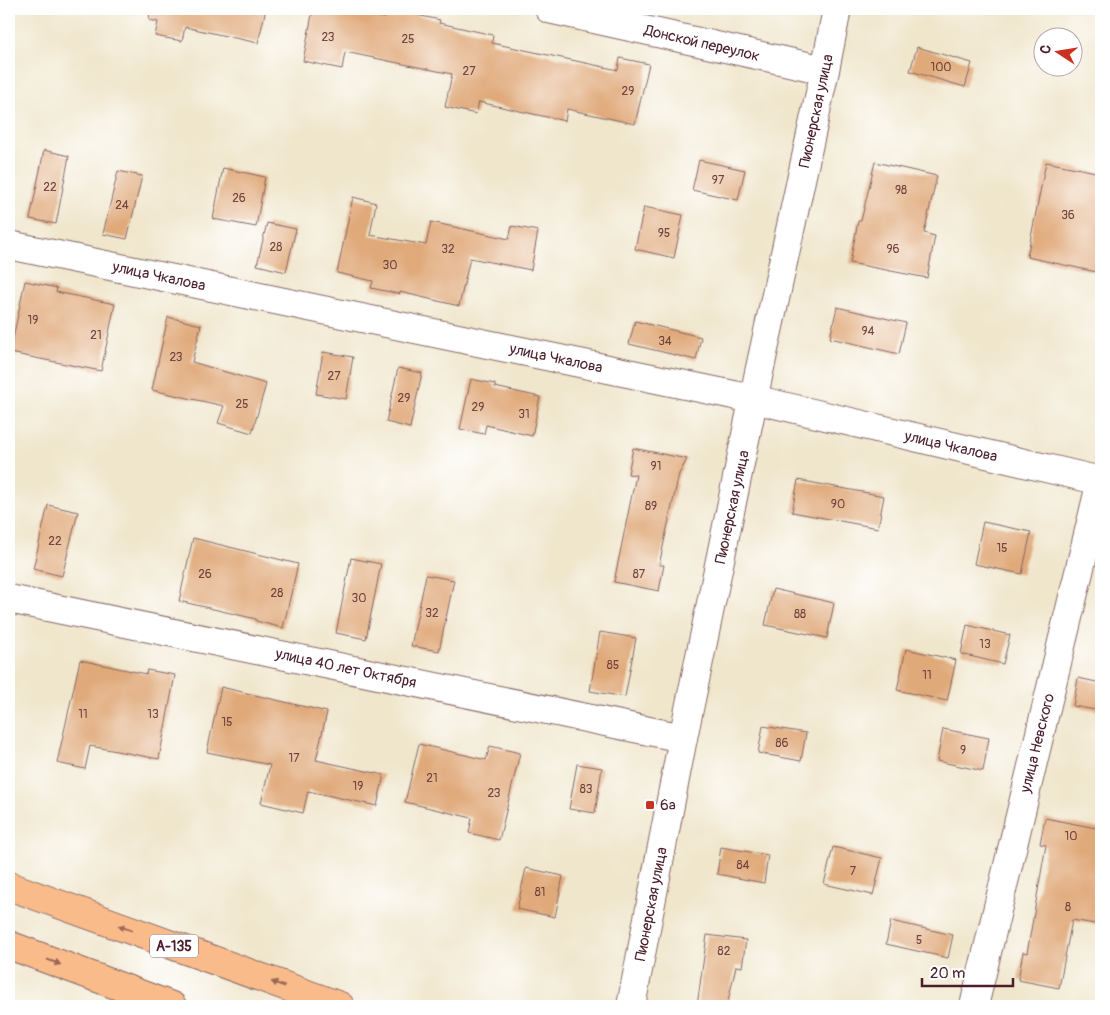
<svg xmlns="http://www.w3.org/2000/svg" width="1110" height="1015" viewBox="0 0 1110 1015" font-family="Pangolin,sans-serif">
<rect width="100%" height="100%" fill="#fff"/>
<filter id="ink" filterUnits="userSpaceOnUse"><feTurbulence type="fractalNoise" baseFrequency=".02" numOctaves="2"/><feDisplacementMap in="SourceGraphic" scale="10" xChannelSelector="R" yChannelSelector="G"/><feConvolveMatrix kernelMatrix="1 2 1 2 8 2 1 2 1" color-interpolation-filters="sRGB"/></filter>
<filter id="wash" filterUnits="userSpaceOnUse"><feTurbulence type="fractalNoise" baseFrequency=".0096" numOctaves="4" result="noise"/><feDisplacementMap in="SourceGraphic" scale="20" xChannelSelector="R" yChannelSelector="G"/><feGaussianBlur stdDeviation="1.12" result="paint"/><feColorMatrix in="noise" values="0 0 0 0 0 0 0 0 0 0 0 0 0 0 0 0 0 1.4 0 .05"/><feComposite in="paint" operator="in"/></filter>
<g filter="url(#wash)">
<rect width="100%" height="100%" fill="#f0e6cc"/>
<g id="blocks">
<g fill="#e0a979">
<path d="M150,9H266L258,43L185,27L182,41L155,36L158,22L149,20Z"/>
<path d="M313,9H336L385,18L387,9H388L440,20L439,23L493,35L492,43L618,70L620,58L649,64L635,124L567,109L565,121L479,102L476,114L445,107L452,74L345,52L342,69L303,61Z"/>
<path d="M917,47L972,63L965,87L910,71Z"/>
<path d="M44,150L69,156L56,224L30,219Z"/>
<path d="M699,160L745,170L738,200L692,190Z"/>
<path d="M875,162L937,176L924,233L935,236L927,278L850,263L858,221H861Z"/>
<path d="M1046,162L1101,173V273L1027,257Z"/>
<path d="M223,168L265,177L256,227L213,219Z"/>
<path d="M118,171L142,176L127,239L103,234Z"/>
<path d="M353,197L376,203L370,235L426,245L431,222L509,239L512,226L538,231L531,270L470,258L459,306L400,292V294L371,288L373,281L337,273Z"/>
<path d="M644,207L683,215L674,258L635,249Z"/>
<path d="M267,223L296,229L286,272L257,265Z"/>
<path d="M25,281L57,288L56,292L115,304L101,371L10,353Z"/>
<path d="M837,307L906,323L899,354L830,338Z"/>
<path d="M168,317L201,325L192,362L266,384L252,433L218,423L224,406L152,390Z"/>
<path d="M635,321L701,337L696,360L629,344Z"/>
<path d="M323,352L353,357L346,399L316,394Z"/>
<path d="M398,368L422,373L410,428L386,422Z"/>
<path d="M471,379L495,384V387L540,397L532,436L486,425L484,434L460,429Z"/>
<path d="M633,448L687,459L679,474L659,565H664L659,591L614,582L636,475L628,474Z"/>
<path d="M798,480L884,496L878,528L792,512Z"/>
<path d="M48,505L78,512L62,576L33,569Z"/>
<path d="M983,522L1031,532L1022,574L974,564Z"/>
<path d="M193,538L298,564L283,628L256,621V619L179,601Z"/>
<path d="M351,558L381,564L366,639L336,633Z"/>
<path d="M426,575L454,580L439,651L411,646Z"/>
<path d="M773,589L834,603L827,638L765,625Z"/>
<path d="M967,625L1010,635L1003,664L961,654Z"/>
<path d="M600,632L636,638L625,697L590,691Z"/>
<path d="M906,649L956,660L947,701L897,690Z"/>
<path d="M80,660L146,674L147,670L175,675L159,759L90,746L85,769L57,763Z"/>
<path d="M1078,678L1101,683V711L1073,706Z"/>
<path d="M221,687L327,712L316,760L384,775L377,806L308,791L303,813L261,803L270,765L207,752Z"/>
<path d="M763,726L806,733L801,761L758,753Z"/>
<path d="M943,729L989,738L983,771L937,761Z"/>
<path d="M419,744L486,760L490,746L520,753L499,840L469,833L472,818L405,802Z"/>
<path d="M577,764L602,768L595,813L569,809Z"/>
<path d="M1045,818L1101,829V925L1072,920L1059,988L1018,980L1023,952L1027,953L1046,845L1040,844Z"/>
<path d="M721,847L768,855L764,883L717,874Z"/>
<path d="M833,847L882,858L873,895L824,884Z"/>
<path d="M526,868L563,876L555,917L517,909Z"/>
<path d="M891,921L953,935L948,958L886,944Z"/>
<path d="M707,935L746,940L742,967L736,966L727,1006H697Z"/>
</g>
</g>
</g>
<g filter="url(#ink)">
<use href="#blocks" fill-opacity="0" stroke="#846563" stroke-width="1"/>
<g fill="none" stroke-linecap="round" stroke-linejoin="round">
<g stroke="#846563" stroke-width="30">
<g id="minor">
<path d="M549,9L825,70"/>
<path d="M9,245L753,399L1101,481"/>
<path d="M9,599L683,738"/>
<path d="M974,1006L1101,481"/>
</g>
</g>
<g stroke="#846563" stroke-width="30">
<path id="tertiary" d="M631,1006L683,738L758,377L825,70L837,9"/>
</g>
<g stroke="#846563" stroke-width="30">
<g id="trunk">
<path d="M9,886L340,1006"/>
<path d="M9,945L172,1006"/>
</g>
</g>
<use href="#minor" stroke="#fff" stroke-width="28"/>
<use href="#tertiary" stroke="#fff" stroke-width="28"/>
<use href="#trunk" stroke="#fabb8b" stroke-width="28"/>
</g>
<defs><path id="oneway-solid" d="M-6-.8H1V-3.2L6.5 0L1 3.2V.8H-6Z" transform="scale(1.25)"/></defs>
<g fill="#996556">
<use href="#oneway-solid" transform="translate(125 928) rotate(-160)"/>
<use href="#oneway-solid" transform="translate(54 962) rotate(21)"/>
<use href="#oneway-solid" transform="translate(278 984) rotate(-160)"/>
</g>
</g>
<rect fill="#c8321e" stroke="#fff" stroke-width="2" x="645" y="800" width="10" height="10" rx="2.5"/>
<g text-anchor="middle" stroke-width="4.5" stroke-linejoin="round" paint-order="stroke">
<g font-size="12" fill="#70423e">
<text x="328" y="41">23</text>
<text x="408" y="43">25</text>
<text x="941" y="71">100</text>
<text x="469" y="75">27</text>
<text x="628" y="95">29</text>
<text x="718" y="184">97</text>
<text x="50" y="191">22</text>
<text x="901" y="194">98</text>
<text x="239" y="202">26</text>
<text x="122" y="209">24</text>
<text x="1068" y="219">36</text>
<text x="664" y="237">95</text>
<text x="276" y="251">28</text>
<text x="448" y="253">32</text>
<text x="893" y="253">96</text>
<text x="390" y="269">30</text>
<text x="33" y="324">19</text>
<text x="868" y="335">94</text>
<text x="96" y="339">21</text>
<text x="665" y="345">34</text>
<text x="176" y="361">23</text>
<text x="334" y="380">27</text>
<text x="404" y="402">29</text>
<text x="242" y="408">25</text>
<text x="478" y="411">29</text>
<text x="524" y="418">31</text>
<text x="656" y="470">91</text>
<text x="838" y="508">90</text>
<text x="651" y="510">89</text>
<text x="55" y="545">22</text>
<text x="1002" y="552">15</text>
<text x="205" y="578">26</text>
<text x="639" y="578">87</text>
<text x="277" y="597">28</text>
<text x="359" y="602">30</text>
<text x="432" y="617">32</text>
<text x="800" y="618">88</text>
<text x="985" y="648">13</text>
<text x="613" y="669">85</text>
<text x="927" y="679">11</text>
<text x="83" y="718">11</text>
<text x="153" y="718">13</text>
<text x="227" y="726">15</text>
<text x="782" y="747">86</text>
<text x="963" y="754">9</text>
<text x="294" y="762">17</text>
<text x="432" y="782">21</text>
<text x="358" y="790">19</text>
<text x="586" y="793">83</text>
<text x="494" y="797">23</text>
<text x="1071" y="840">10</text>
<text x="743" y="869">84</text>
<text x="853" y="875">7</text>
<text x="540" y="896">81</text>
<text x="1068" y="911">8</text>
<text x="919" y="944">5</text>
<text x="724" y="955">82</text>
</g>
<rect fill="#fff" stroke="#80626b" stroke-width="1" x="150" y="934.5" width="48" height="23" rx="4"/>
<g font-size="14" font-weight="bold" fill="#4a1f2b">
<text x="174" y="951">А-135</text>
</g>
<g font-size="15" fill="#4a1f2b" stroke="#fff">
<text transform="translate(702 43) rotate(13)" y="5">Донской переулок</text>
<text transform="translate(816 111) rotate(-78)" y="5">Пионерская улица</text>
<text transform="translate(159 276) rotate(12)" y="5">улица Чкалова</text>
<text transform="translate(556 358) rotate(12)" y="5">улица Чкалова</text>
<text transform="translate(951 446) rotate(13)" y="5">улица Чкалова</text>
<text transform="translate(732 507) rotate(-78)" y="5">Пионерская улица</text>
<text transform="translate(346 668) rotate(12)" y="5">улица 40 лет Октября</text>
<text transform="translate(1037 743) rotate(-76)" y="5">улица Невского</text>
<text transform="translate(651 904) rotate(-79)" y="5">Пионерская улица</text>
</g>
<g font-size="15" fill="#4a1f2b" stroke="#fff" text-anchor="start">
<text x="660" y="810">6а</text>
</g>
</g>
<rect width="1110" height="1015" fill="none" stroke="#fff" stroke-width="30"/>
<g transform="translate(1058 52) rotate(282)"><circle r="24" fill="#ffffff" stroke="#b7a5aa"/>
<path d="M0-4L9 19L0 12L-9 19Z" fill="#c8321e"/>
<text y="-8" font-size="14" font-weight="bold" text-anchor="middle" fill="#4a1f2b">С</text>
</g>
<path d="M922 978v8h91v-8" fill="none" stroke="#4a1f2b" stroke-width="2.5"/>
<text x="930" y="978" font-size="15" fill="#4a1f2b" stroke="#ffffff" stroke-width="4" paint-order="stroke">20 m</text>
</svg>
